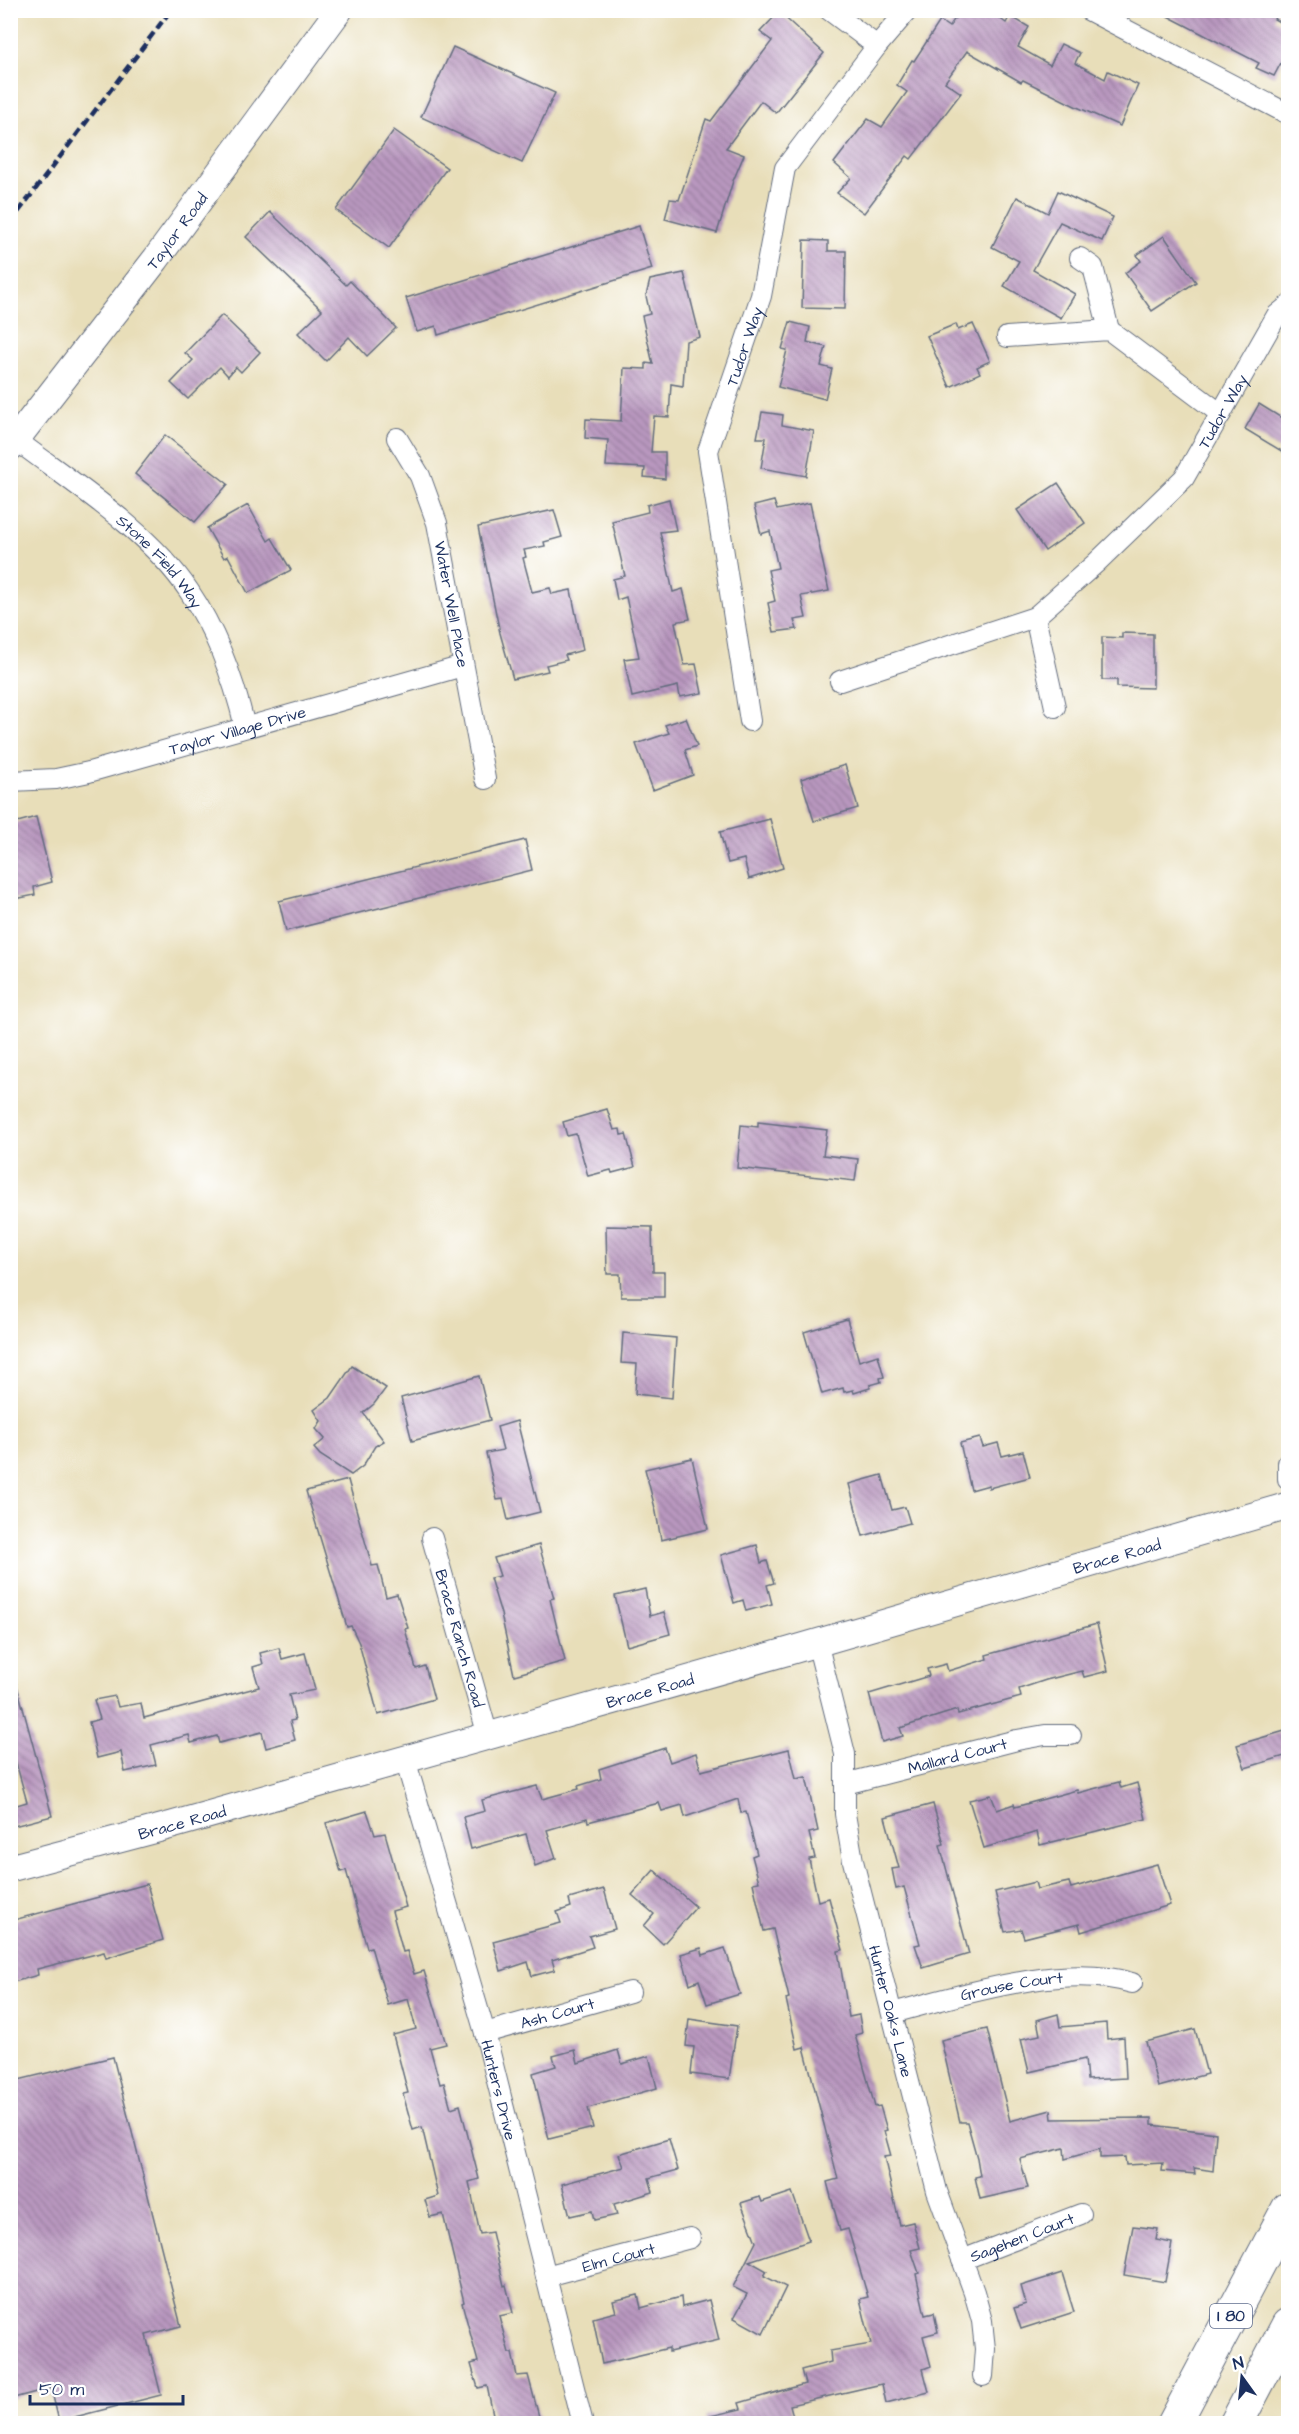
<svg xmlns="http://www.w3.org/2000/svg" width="1299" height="2434" viewBox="0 0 1299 2434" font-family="'Architects Daughter',sans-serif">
<defs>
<pattern id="building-back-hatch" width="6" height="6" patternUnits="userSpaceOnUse" patternTransform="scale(1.5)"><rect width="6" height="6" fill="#b998bf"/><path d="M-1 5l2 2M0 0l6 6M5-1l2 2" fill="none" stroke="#967c9e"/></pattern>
</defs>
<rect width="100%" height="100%" fill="#fff"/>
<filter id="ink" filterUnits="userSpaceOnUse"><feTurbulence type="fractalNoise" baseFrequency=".0167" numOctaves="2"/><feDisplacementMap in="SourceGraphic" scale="12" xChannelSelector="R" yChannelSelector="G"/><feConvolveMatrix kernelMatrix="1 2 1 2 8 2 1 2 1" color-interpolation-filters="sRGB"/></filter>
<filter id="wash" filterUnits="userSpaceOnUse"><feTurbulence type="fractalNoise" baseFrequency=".008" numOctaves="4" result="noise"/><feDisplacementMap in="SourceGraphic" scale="24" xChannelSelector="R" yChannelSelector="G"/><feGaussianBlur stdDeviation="1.35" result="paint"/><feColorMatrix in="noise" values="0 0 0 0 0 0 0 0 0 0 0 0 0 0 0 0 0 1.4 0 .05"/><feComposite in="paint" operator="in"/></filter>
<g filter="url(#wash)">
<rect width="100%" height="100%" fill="#e8deb9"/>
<g id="blocks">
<g fill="url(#building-back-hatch)">
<path d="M961,10H988L1006,23L1010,16L1029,27L1018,47L1050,65L1061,44L1080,53L1075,63L1105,79L1108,71L1138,85L1120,126L1077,107L1023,80L1021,82L967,51L945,82L961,93L911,159L907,156L864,213L837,193L851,178L834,163L868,119L882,127L907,92L897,85L912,60L914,61L940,21L949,27Z"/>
<path d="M1156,10H1278L1274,19L1288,27V62L1283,59L1274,76L1256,68L1259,63Z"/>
<path d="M779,12L824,53L776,113L761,101L726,148L744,155L733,181L717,233L665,219L670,199L679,200L706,119L711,121L772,41L760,32Z"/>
<path d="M453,47L555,93L522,163L421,117Z"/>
<path d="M394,130L447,168L389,248L336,210Z"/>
<path d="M1058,191L1113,217L1102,241L1060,222L1033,270L1075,294L1061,318L1004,286L1019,261L992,247L1017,197L1048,213Z"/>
<path d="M270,212L346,285L350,281L396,328L367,356L349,337L326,361L298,333L322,310L246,237Z"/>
<path d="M639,226L652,269L438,335L436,326L417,332L406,298Z"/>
<path d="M1164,236L1196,282L1152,311L1125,273L1141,261L1137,255Z"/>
<path d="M804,240L828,241V251H846L845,309L802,308Z"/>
<path d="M684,273L700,337L686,341L683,386L671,384L669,417L654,416L651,452H665V479L644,477L645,468L606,466L608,440L585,438L586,419L621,421L624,368L646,369V363L653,364L642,316L650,314L646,296L650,280Z"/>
<path d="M222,315L260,352L241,372L236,367L228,376L220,367L188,399L171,383L193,360L185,353Z"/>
<path d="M790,322L810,327L807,342L826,347L821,366L832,369L825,399L778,387L787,350L782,349Z"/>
<path d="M956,324L958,330L973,324L990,361L977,367L980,373L950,387L927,336Z"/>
<path d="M1259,404L1288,422V455L1245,429Z"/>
<path d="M762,412L783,415L782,425L814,431L806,476L761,468L766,438H757Z"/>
<path d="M165,435L228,484L195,522L135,474Z"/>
<path d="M1058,483L1085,523L1045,551L1017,510Z"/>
<path d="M669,499L676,530L660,532L673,592L683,589L690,619L675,622L684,665L696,664L702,693L680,697L678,686L632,697L624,659L639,657L626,597L617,600L613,579L625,576L612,521L648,512L647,505Z"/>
<path d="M774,501L777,510L810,503L829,591L801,596L806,618L794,620L797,629L774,632L768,603L775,601L768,570L778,568L770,531L761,534L754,506Z"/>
<path d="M248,505L268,541L272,538L291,570L248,593L228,556L224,558L207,528Z"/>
<path d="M554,510L562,537L544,542L545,546L524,550L526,557L523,558L532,592L550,588L552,594L571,590L583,650L565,655L567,660L546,665L548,671L513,679L500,633L478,527Z"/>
<path d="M1122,633L1153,634V688L1117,687V680H1102V637L1122,638Z"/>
<path d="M686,718L697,746L685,750L693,775L653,790L636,744L669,733L665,725Z"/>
<path d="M845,765L858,808L814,821L801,779Z"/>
<path d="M36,817L52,882L34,887L35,895L10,900V824Z"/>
<path d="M770,819L783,868L749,879L744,859L728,863L720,832Z"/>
<path d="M525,840L532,870L286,931L279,901Z"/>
<path d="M607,1109L614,1130L620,1129L621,1135L626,1134L635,1167L612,1173L611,1170L588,1176L576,1134L567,1136L563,1122Z"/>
<path d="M758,1122L827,1130L823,1155L858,1159L855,1181L737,1168L741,1125L758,1127Z"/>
<path d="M606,1226L652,1227L653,1272H664V1297H621L620,1274H607Z"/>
<path d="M847,1319L859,1361L878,1355L884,1377L880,1378L881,1382L870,1385V1388L854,1393L853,1390L844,1392L843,1388L822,1394L804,1332Z"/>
<path d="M623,1333L676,1338L672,1398L635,1394L637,1364L621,1363Z"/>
<path d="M352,1366L386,1388L374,1404L363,1413L384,1441L375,1446L363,1466L351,1475L320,1455L314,1448L325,1439L316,1429L321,1421L314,1410L330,1398Z"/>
<path d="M479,1376L490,1420L412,1441L401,1398Z"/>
<path d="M517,1421L540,1512L508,1520L503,1499L497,1500L486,1453L503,1450L497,1427Z"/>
<path d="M980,1438L983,1447L998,1443L1002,1456L1023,1451L1030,1477L989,1488V1485L971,1490L960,1443Z"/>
<path d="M692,1458L708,1529L661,1540L656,1512L645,1469Z"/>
<path d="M882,1475L892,1510L905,1507L910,1523L863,1536L849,1484Z"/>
<path d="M348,1480L372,1566L378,1565L386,1597L397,1594L408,1628L405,1629L416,1669L425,1666L434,1699L378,1715L359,1643L351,1626L347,1627L306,1491Z"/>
<path d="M539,1545L554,1598L550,1599L565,1661L514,1675L501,1614L490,1578L500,1576L494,1558Z"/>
<path d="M757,1545L761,1563L767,1561L774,1583L767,1585L772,1604L746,1611L743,1600L734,1603L721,1555Z"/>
<path d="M645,1589L650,1616L664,1612L670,1634L627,1646L615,1596Z"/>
<path d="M1097,1624L1108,1671L1084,1677L1082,1671L1046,1680L1019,1689L1021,1697L958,1714L957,1710L900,1728L903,1736L882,1742L869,1694L929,1676L927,1669L946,1664L948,1671L987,1659L986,1655Z"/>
<path d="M279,1648L282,1659L305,1653L315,1690L289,1695L295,1720L290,1721L295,1740L266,1748L262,1732L219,1743L217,1736L191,1743L189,1735L151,1745L156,1765L125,1772L121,1752L97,1758L89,1722L100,1719L94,1700L115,1696L118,1707L141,1703L144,1718L259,1687L253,1667L263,1664L260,1653Z"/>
<path d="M16,1682L52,1816L10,1827V1807L27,1802L10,1741V1683Z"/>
<path d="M1288,1730V1755L1245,1768L1237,1745Z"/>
<path d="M665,1748L670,1762L696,1753L701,1771L789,1749L796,1779L806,1777L818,1831L809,1833L815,1858L809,1859L818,1901L829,1898L843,1950L838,1951L849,2017L859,2015L862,2033L855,2035L875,2107L880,2106L887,2130L884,2131L891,2156L884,2157L900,2225L913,2222L920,2248L911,2250L919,2273L916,2274L925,2315L934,2313L938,2332L923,2336L931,2366L923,2369L929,2392L886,2403L882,2384L790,2405L795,2424H707L706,2417L741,2409L739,2403L805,2384L801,2370L831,2362L830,2351L871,2344L860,2299L868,2297L848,2229L840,2231L827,2182L838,2179L804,2047L797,2049L786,1999L789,1998L773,1929L764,1931L753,1883L759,1882L752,1856L757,1854L746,1812L741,1813L738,1799L685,1817L682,1805L662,1811L659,1803L588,1822L587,1818L547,1830L556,1858L535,1866L526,1834L471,1849L463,1817L485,1811L482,1800L537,1786L542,1799L579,1789L578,1786L601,1779L599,1769Z"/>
<path d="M1119,1782L1121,1788L1137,1783L1146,1819L1040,1845L1037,1832L984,1848L969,1800L991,1795L997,1810L1014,1804L1015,1807L1077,1790L1078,1793Z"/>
<path d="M933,1804L944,1844L940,1845L969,1954L923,1968L915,1945L920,1944L904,1887L896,1889L892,1869L899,1868L885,1817Z"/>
<path d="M367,1811L375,1835L385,1833L406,1907L392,1911L403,1952L407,1951L414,1974L424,1971L446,2044L430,2048L440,2084L444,2083L451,2108L460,2105L479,2179L469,2182L480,2234L492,2232L504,2286L506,2285L513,2313L499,2316L509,2353H512L517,2376L528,2375L541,2424H495L487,2386L478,2388L471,2364L478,2362L462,2303L464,2302L443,2214L430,2217L425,2200L438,2196L426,2144L422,2127L413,2130L403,2094L408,2093L393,2035L416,2029L408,1999L388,2005L371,1947L367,1948L346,1870L341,1872L326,1823Z"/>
<path d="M1157,1864L1170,1905L1081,1932L1079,1924L1024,1938L1021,1929L1005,1932L995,1892L1035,1882L1037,1889L1069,1882L1071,1888Z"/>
<path d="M654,1870L696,1907L663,1944L644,1926L654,1914L632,1895Z"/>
<path d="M147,1884L163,1940L106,1958L104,1952L37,1969L38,1975L10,1983V1921Z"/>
<path d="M604,1889L615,1929L589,1936L593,1947L552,1960L555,1970L532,1976L528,1962L501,1971L493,1941L561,1923L557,1912L571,1907L569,1899Z"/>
<path d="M701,1948L703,1955L725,1948L740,1994L707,2004L699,1980L690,1984L681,1954Z"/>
<path d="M1058,2014L1060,2027L1106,2023L1107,2039L1124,2037L1126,2078L1087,2080L1085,2059L1029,2072L1021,2039L1040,2035L1037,2020Z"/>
<path d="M689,2019L737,2026L729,2079L691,2074L694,2047L686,2046Z"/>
<path d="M987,2029L1010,2121L1051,2110L1052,2119L1152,2118V2125L1216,2133L1213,2171L1194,2168L1195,2174L1162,2171L1163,2163L1126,2165L1125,2157L1100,2158V2149L1065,2159L1064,2148L1020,2159L1028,2188L980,2199L975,2177L980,2176L977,2158L967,2122H960L941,2040Z"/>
<path d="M1195,2029L1207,2074L1158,2087L1146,2042Z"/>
<path d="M575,2050L578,2063L618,2050L622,2064L649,2056L657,2088L588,2108L593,2128L549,2139L533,2073L556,2066L553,2056Z"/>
<path d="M113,2057L181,2326L146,2335L161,2395L59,2421L51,2388L10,2399V2082Z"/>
<path d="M669,2139L678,2170L649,2178L653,2192L614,2204L617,2215L594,2220L592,2211L570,2216L562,2184L624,2167L619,2154Z"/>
<path d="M792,2192L809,2241L749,2261L767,2271L764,2276L786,2287L763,2334L734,2318L747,2294L733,2287L756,2242L741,2203L760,2197L762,2202Z"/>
<path d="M1133,2226L1158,2229L1156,2240L1172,2243L1165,2282L1124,2275Z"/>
<path d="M1062,2273L1074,2312L1021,2329L1014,2308L1026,2304L1021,2286Z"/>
<path d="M638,2295L641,2308L681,2297L682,2307L709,2300L719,2340L669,2352V2348L602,2364L593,2318L616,2312L613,2301Z"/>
</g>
</g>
</g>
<g filter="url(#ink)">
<use href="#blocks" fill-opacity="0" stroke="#636c7e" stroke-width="1.5"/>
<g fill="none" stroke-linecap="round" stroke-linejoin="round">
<g stroke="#636c7e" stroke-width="22">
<g id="street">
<path d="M829,10L877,46"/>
<path d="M1088,10L1288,114"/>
<path d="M1080,258L1093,267L1109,330"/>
<path d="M1007,337L1109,330L1221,414"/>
<path id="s1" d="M397,438L420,476L437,523L485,779"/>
<path id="s2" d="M16,440C74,484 149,531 189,591C216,631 234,680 245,727"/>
<path d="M1035,617L1055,707"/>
<path id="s3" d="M840,681L1035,617L1096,563L1184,478L1277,315L1288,306"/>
<path id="s4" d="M750,721L708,451L761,296L785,168L877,46L908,10"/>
<path id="s5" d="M10,781L56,779L89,772L463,666"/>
<path d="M1288,1463V1479"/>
<path id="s6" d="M432,1538L488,1736"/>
<path id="s7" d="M817,1642L845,1754V1814L853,1861L937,2191L974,2292L982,2321L985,2349L983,2376"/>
<path id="s8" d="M405,1759L485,2033L583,2424"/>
<path id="s9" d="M845,1784L1017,1740L1045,1735H1071"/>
<path id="s10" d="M892,2013C962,1995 1062,1962 1132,1983"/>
<path id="s11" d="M485,2033L630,1992"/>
<path id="s12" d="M962,2260L1081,2214"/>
<path id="s13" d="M546,2276L690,2238"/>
</g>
</g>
<g stroke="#636c7e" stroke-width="29">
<g id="secondary">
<path id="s14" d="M10,447L156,259L339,10"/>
<path id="s15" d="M10,1868L172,1825L789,1651L1288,1506"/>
</g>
</g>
<g stroke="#636c7e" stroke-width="35">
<g id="highway">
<path d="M1174,2424L1288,2209"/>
<path d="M1236,2424L1288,2325"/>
</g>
</g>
<use href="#street" stroke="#fff" stroke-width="20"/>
<use href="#secondary" stroke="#fff" stroke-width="27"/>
<use href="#highway" stroke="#fff" stroke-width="33"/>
<path stroke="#1b2f5e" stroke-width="4.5" stroke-dasharray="9 4.5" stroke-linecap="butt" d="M10,223L171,10"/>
</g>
</g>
<g text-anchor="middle" stroke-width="4.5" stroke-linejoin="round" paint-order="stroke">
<rect fill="#fff" stroke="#5f6d8e" stroke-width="1.5" x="1210" y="2304" width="42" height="24" rx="4.5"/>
<g font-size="15" font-weight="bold" fill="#1b2f5e">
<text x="1231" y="2321">I 80</text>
</g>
<g font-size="16" fill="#1b2f5e" stroke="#fff">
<text dy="6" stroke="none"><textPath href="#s14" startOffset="273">Taylor Road</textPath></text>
<text dy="6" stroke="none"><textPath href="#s4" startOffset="384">Tudor Way</textPath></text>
<text dy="6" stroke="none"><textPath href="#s3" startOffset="486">Tudor Way</textPath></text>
<text dy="6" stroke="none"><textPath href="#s2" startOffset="189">Stone Field Way</textPath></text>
<text dy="6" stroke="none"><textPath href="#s1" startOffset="177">Water Well Place</textPath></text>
<text dy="6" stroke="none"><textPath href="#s5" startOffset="234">Taylor Village Drive</textPath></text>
<text dy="6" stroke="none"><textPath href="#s15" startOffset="1150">Brace Road</textPath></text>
<text dy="6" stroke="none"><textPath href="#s6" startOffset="104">Brace Ranch Road</textPath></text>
<text dy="6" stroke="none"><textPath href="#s15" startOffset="664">Brace Road</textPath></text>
<text dy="6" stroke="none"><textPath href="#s9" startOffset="116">Mallard Court</textPath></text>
<text dy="6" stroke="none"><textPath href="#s15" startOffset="178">Brace Road</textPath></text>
<text dy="6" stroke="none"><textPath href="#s10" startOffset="123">Grouse Court</textPath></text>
<text dy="6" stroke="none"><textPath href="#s7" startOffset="378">Hunter Oaks Lane</textPath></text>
<text dy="6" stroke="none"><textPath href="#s11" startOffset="75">Ash Court</textPath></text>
<text dy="6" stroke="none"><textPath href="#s8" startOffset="344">Hunters Drive</textPath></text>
<text dy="6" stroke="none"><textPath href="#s12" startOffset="64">Sagehen Court</textPath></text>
<text dy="6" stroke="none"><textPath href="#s13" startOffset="75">Elm Court</textPath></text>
</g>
</g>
<rect width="1299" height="2434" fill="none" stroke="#fff" stroke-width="36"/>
<g transform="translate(1242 2377) rotate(345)" stroke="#ffffff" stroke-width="4.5" paint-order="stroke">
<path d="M0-4.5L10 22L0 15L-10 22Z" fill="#1b2f5e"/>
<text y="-9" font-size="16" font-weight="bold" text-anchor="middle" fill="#1b2f5e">N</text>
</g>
<path d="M30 2395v9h153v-9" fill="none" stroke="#1b2f5e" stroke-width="3"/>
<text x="39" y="2395" font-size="18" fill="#1b2f5e" stroke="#ffffff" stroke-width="4.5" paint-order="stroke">50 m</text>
</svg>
